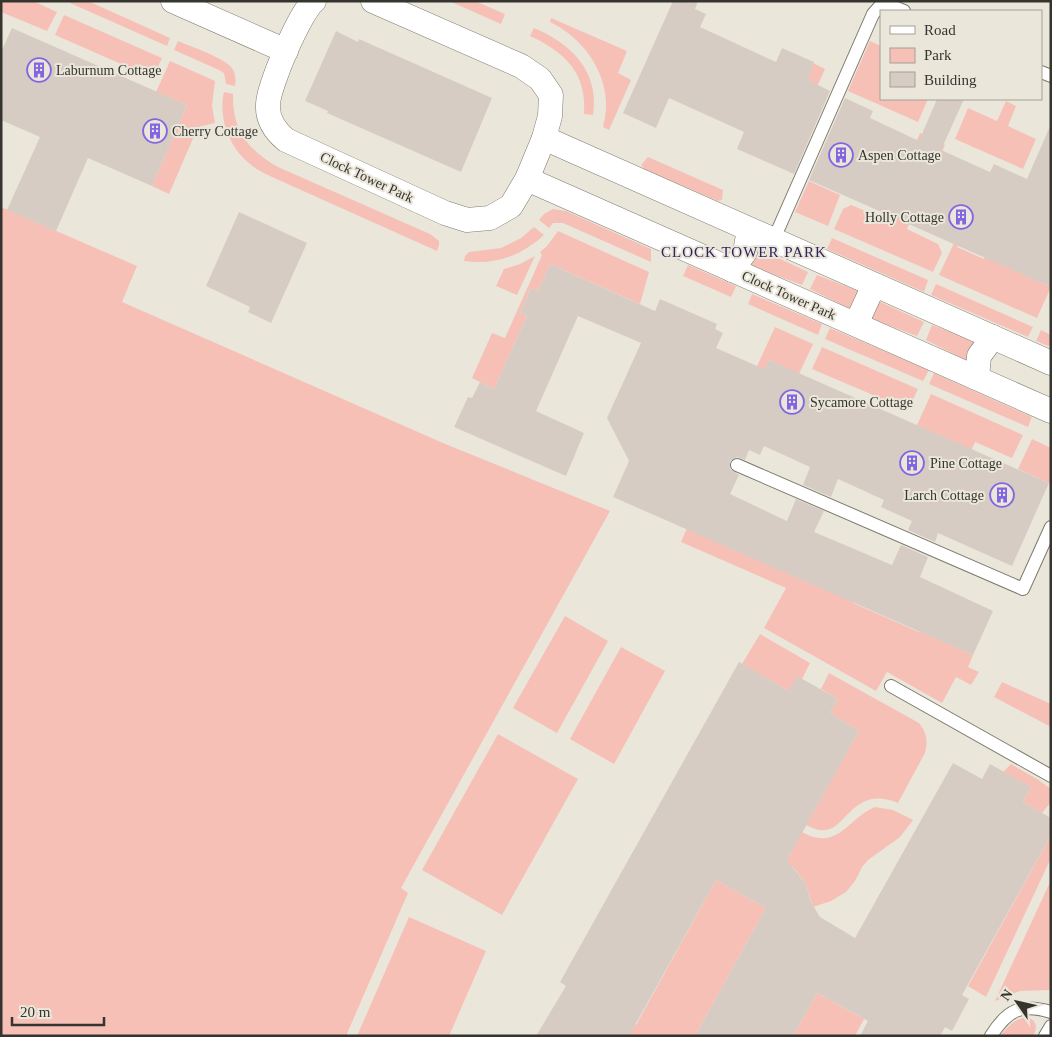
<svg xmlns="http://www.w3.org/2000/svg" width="1052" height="1037" viewBox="0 0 1052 1037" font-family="'Times New Roman',serif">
<rect width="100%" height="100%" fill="#eae7da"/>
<g fill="#f6c0b7">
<path d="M1,1H33L57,12L47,31L1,12Z"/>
<path d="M71,1H88L170,38L167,46L70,3Z"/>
<path d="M449,1H475L505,14L501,24Z"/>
<path d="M64,15L162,58L153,78L55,35Z"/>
<path d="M551,18L627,51L618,73L631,80L609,130L603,127C616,84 588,40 550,22Z"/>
<path d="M534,28C571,43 600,72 593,115L584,114C587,73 565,52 530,36Z"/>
<path d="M178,41C190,46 224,58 231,67C236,73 236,79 235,86L226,84L224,73L219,70L174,50Z"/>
<path d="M870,41L881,46V99H928L918,122L848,91Z"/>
<path d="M170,61L215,81L212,106L215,123L198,127L169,194L152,186L187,105L156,92Z"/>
<path d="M813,63L825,69L800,124L789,119Z"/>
<path d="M224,92L233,94C232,130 248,150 278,167L430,234L439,241V245L437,251L272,177C264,173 255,169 249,163C229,147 218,117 224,92Z"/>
<path d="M1006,101L1016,106L1008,126L1036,139L1023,169L955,139L968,108L997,121Z"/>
<path d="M920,133L945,145L907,229L938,244L942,253L933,272L834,229L843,209L851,205L883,218Z"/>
<path d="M648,157L723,190L722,200L718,201L644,169L641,165Z"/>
<path d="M1020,177L1051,202L1020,273L1051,287L1037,318L939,275L954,243L958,245L957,247L984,259Z"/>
<path d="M809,181L840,195L828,226L795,212Z"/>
<path d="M1,207L137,266L122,302L443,443L610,511L401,888L408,893L346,1036H1Z"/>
<path d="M553,209L566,211L651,249V262L563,223H553L549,228L539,220L544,214Z"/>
<path d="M534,227L544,235C521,256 496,265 464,261L465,256L469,252L501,248L521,238Z"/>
<path d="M558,231L649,272L640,304L550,264L538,291L531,288L520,313L527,316L494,389L472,378L492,333L505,338L542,255L540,252L547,246Z"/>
<path d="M832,238L928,280L924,292L827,249Z"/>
<path d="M755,247L808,272L802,285L748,265Z"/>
<path d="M535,256L517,295L496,286L504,269L520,264Z"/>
<path d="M688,265L736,286L731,297L683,276Z"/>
<path d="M817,275L861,292L852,310L810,289Z"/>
<path d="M936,284L1033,327L1028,337L931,295Z"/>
<path d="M752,294L822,324L818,335L748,304Z"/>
<path d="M876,300L924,322L917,336L869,318Z"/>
<path d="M932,325L981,344L973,364L926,340Z"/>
<path d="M775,327L813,344L799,374L769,360L732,442L724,438Z"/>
<path d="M830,328L929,370L923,381L825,339Z"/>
<path d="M1041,330L1051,335V347L1036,341Z"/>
<path d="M822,347L918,389L908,410L812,369Z"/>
<path d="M934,373L1032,417L1028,427L929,384Z"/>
<path d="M931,394L1023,435L1012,458L975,442L949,500L917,425Z"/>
<path d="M1032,439L1051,448V479L1049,483L1018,469Z"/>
<path d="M687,528L813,584L865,575L853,603L919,632L931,604L950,612L937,639L973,655L968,667L979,672L971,685L956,677L942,703L887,672L876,691L764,628L786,588L681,542Z"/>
<path d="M565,616L608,641L557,733L513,708Z"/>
<path d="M760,634L810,663L802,679L789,691L742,664Z"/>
<path d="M621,647L665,671L614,764L570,739Z"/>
<path d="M829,673L919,723C927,733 928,741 925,753L898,803C885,798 872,796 860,804C840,816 836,841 806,825L859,731L830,713L838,699L821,689Z"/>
<path d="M1002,682L1051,704V727L994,697Z"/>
<path d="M498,734L578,779L502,915L422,870Z"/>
<path d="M1011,764L1037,779L1051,789V802L1042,813L1023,802L1031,787L1003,772Z"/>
<path d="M875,807L893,810L913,820L900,837L868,860L862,867L855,881L846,892L831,901L813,907L806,884L794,868L786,862L802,832C838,852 848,818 875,807Z"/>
<path d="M1051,835V858L986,997L968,986Z"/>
<path d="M716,880L766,908L695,1036H631L601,1018L636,1025Z"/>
<path d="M1051,880V990L1020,991L995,1001Z"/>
<path d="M409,917L486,951L449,1036H357Z"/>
<path d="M817,993L864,1019L855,1036H793Z"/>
<path d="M1027,1017C1037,1021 1038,1027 1033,1036H1000C1008,1026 1015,1019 1027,1017Z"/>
</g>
<g fill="#d7ccc3">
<path d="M673,1H698L695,9L706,14L700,27L776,62L782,48L814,62L808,80L830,91L794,174L737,149L744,132L669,98L656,128L623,113Z"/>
<path d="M12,28L187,105L152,186L88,158L56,231L7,210L40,137L1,120V52Z"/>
<path d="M336,31L358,42L359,39L492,98L461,172L327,113L328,111L305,101Z"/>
<path d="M845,98L873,111L870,118L919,141L937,99H964L941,150L990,172L994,164L1027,179L1051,124V287L809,180Z"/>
<path d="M239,212L307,243L271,323L248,312L250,307L206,286Z"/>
<path d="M550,264L655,311L660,299L717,324L715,329L723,333L716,348L764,369L769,360L1049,483L1012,566L938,533L935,542L908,530L912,521L881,507L884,500L838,479L831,497L803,485L810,467L764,446L760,455L749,450L745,460L737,457L730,461V469L739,475L730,494L787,521L796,499L824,511L814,532L892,565L901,545L928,557L920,577L993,611L973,655L613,497L629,461L607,418L641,343L578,316L536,411L584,433L566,476L454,427L468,397L472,398L480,382L494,389L527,316L520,313L531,288L538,291Z"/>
<path d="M739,662L789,691L797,676L838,699L830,713L859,731L787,860L806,884L811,902L820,917L855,938L953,763L982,779L990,764L1031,787L1023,802L1051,818V835L962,995L969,999L952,1031L945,1027L940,1036H860L868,1021L817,993L793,1036H695L766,908L716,880L629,1036H536L566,986L560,982Z"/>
</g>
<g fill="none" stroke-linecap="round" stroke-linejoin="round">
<g stroke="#7d7a6f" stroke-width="14">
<g id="lane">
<path d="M1041,72L1051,76"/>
<path d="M773,241L873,14L881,5L892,6L904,11"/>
<path d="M737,465L1023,589L1051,527"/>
<path d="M891,686L1051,776"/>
<path d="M991,1036C1007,1010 1021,1003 1051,1012"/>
<path d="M1045,1036L1051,1026"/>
</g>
</g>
<g stroke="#7d7a6f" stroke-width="25">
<g id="street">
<path d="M173,1L286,51"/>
<path d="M314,1C300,12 269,85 268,104C267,119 275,131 286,140L445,213L467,220L490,218L511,206L527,179L544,138L550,116L551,95L540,79L521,66L373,1"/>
<path d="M544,138L1051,363"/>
<path d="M527,179L1051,411"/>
<path d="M732,270L745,252L749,230"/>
<path d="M856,324L874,285"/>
<path d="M977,378L979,356L993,337"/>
</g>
</g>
<use href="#lane" stroke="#fff" stroke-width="12"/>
<use href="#street" stroke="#fff" stroke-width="24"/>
</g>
<defs>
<g id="building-ring" transform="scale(1.25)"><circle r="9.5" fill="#eae7da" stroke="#8266e1" stroke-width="1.5"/><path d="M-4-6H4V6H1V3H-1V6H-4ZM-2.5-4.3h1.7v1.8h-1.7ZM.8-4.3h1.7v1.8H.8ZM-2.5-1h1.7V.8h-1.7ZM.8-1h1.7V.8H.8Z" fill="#8266e1"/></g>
</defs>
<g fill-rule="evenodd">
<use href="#building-ring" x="39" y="70"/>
<use href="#building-ring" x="155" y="131"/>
<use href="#building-ring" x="841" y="155"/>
<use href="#building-ring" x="961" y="217"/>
<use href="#building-ring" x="792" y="402"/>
<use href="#building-ring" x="912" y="463"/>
<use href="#building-ring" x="1002" y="495"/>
</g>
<g text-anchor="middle" stroke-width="4" stroke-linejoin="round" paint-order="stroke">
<g font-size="14" fill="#35342f" stroke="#eae7da" text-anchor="start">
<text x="56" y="75">Laburnum Cottage</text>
<text x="172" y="136">Cherry Cottage</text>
<text x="858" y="160">Aspen Cottage</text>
<text x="944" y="222" text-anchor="end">Holly Cottage</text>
<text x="810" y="407">Sycamore Cottage</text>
<text x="930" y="468">Pine Cottage</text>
<text x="984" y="500" text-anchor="end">Larch Cottage</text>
</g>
<g font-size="14" fill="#35342f" stroke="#eae7da">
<text transform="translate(367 177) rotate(25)" y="5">Clock Tower Park</text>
<text transform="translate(789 295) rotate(24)" y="5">Clock Tower Park</text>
</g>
<g font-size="15" letter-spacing="1" fill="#30225c" stroke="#eae7da">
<text x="744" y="257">CLOCK TOWER PARK</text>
</g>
</g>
<rect width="1052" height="1037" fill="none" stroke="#35342f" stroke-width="5"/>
<rect x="880" y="10" width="162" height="90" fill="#eae7da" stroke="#a29f96"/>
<rect x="890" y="26" width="25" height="8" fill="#ffffff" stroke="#a29f96"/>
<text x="924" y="35" font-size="15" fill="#35342f">Road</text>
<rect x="890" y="48" width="25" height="15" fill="#f6c0b7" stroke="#a29f96"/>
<text x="924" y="60" font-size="15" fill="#35342f">Park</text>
<rect x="890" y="72" width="25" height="15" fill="#d7ccc3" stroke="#a29f96"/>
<text x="924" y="85" font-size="15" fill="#35342f">Building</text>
<g transform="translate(1017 1002) rotate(304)" stroke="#eae7da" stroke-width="4" paint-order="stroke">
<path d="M0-4L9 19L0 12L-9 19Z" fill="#35342f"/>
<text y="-8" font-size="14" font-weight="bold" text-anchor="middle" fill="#35342f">N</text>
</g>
<path d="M12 1017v8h92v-8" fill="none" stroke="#35342f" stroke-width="2.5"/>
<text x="20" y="1017" font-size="15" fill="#35342f" stroke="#eae7da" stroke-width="4" paint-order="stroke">20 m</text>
</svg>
